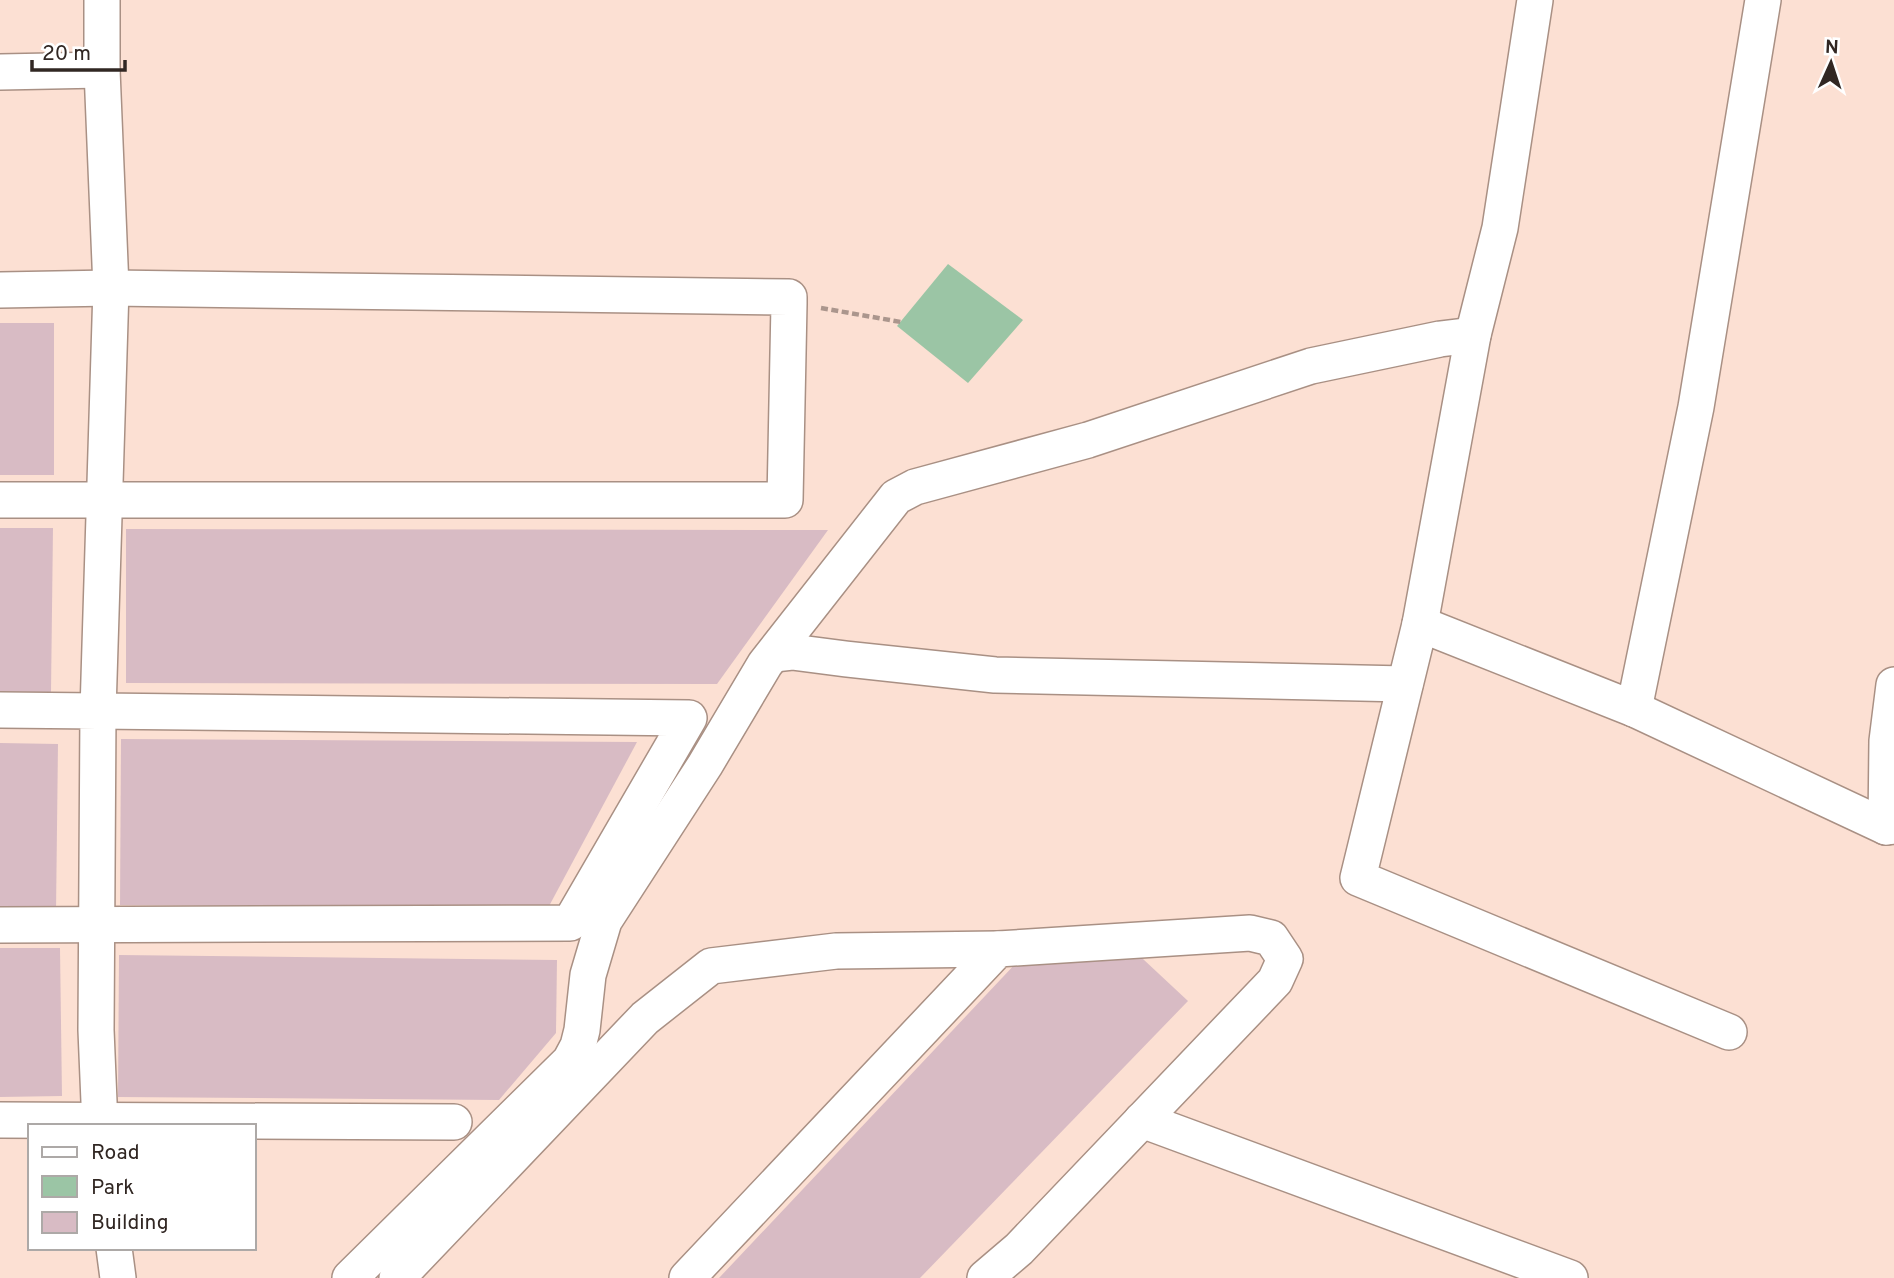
<svg xmlns="http://www.w3.org/2000/svg" width="1894" height="1278" viewBox="0 0 1894 1278" font-family="Overpass,sans-serif">
<rect width="100%" height="100%" fill="#fce0d3"/>
<path fill="#9bc5a5" d="M948,264L1023,320L968,383L897,326Z"/>
<g fill="#d8bbc4">
<rect x="0" y="323" width="54" height="152"/>
<path d="M0,528H53L51,692H0Z"/>
<path d="M126,529L828,530L717,684L126,683Z"/>
<path d="M121,739L637,742L548,908L120,905Z"/>
<path d="M0,743L58,744L56,913L0,912Z"/>
<path d="M0,948H60L62,1096L0,1097Z"/>
<path d="M119,955L557,960L556,1033L499,1100L118,1097Z"/>
<path d="M1143,959L1188,1001L920,1278H719L1018,961Z"/>
</g>
<g fill="none" stroke-linecap="round" stroke-linejoin="round">
<g stroke="#a99084" stroke-width="38">
<g id="minor">
<path d="M0,72L102,70"/>
<path d="M0,290L111,288L789,297V304L785,500H0"/>
<path d="M1420,624L1473,335L1500,228L1535,0"/>
<path d="M774,654L792,652L846,659L995,675L1405,684"/>
<path d="M1634,709L1696,407L1763,0"/>
<path d="M0,710L98,711L96,1030L100,1126"/>
<path d="M1886,827L1887,741L1894,685"/>
<path d="M0,925L570,923L689,718L98,711L111,288L102,70V0"/>
<path d="M1729,1032L1358,878L1420,624L1634,709L1886,827L1894,826"/>
<path d="M0,1120L454,1122"/>
<path d="M1142,1120L1570,1278"/>
<path d="M114,1248L118,1278"/>
<path d="M350,1278L570,1061L578,1046L582,1030L588,975L604,921L705,765L765,664L896,497L915,487L1088,440L1311,366L1440,339L1473,335"/>
<path d="M397,1278L645,1018L711,966L836,951L998,949"/>
<path d="M687,1278L998,949L1250,933L1271,938L1285,959L1275,981L1019,1249L985,1278"/>
</g>
</g>
<path stroke="#ab968d" stroke-width="4.5" stroke-dasharray="7 3.5" stroke-linecap="butt" d="M821,308L901,322"/>
<use href="#minor" stroke="#fff" stroke-width="35"/>
</g>
<rect x="28" y="1124" width="228" height="126" fill="#ffffff" stroke="#ada9a7" stroke-width="2"/>
<rect x="42" y="1147" width="35" height="10" fill="#ffffff" stroke="#ada9a7" stroke-width="2"/>
<text x="91" y="1159" font-size="21" fill="#312723">Road</text>
<rect x="42" y="1176" width="35" height="21" fill="#9bc5a5" stroke="#ada9a7" stroke-width="2"/>
<text x="91" y="1194" font-size="21" fill="#312723">Park</text>
<rect x="42" y="1212" width="35" height="21" fill="#d8bbc4" stroke="#ada9a7" stroke-width="2"/>
<text x="91" y="1229" font-size="21" fill="#312723">Building</text>
<g transform="translate(1831 63) rotate(3)" stroke="#ffffff" stroke-width="5" paint-order="stroke">
<path d="M0-5L12 26L0 18L-12 26Z" fill="#312723"/>
<text y="-10" font-size="19" font-weight="bold" text-anchor="middle" fill="#312723">N</text>
</g>
<path d="M32 60v10h93v-10" fill="none" stroke="#312723" stroke-width="3.5"/>
<text x="42" y="60" font-size="21" fill="#312723" stroke="#ffffff" stroke-width="5" paint-order="stroke">20 m</text>
</svg>
